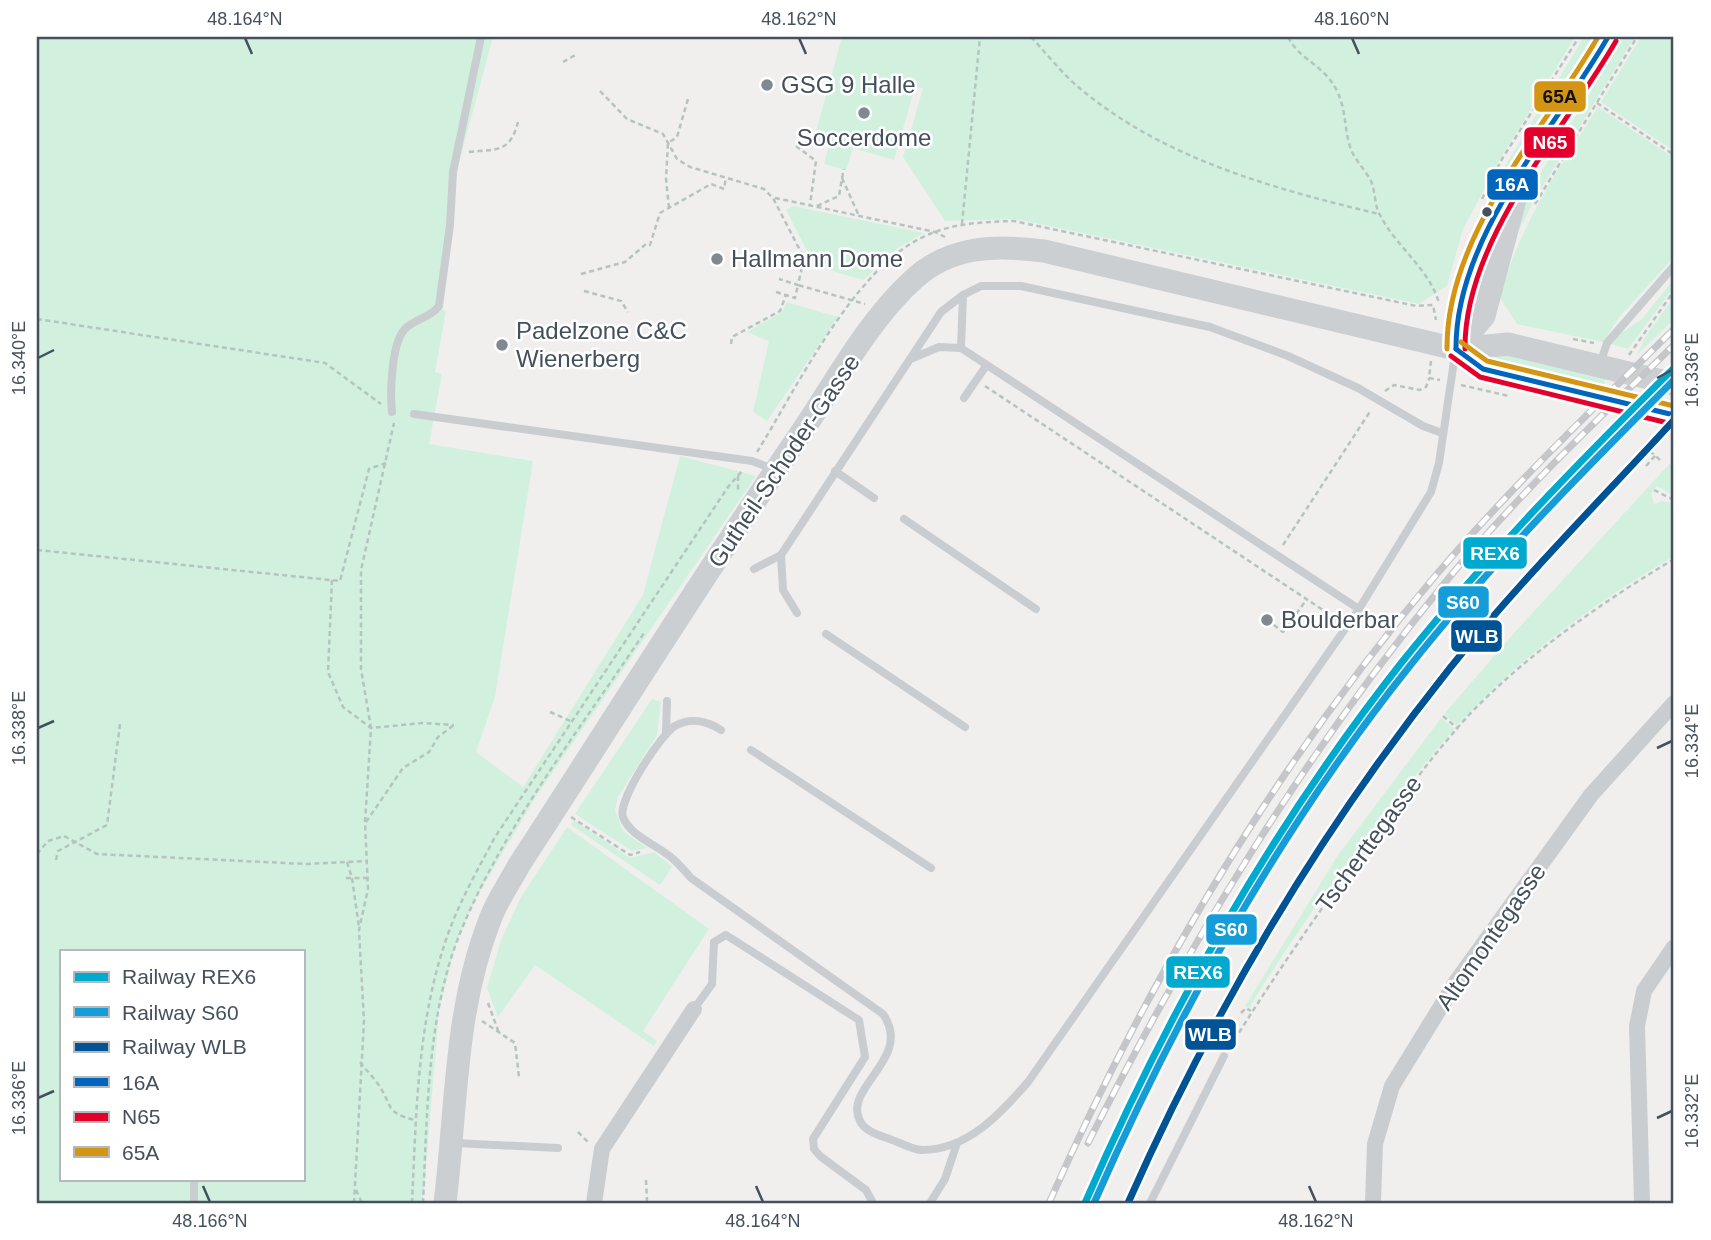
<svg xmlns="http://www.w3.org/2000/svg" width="1711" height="1240" viewBox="0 0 1711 1240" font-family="Helvetica,sans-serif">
<rect width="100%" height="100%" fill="#f0efee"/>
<g fill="#d1f1de" fill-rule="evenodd">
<path d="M37,37H493L457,170L441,308L446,311L435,372L442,374L429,444L533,461L495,697L476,752L523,787L643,595L680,456L756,476L537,795L478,894L456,943L439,1011L423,1203H37ZM61,951H303V1179H61Z"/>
<path d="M842,37H1575L1502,156L1463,229L1447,286L1419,304L1016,219L945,221L903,157L923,88L915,87L894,160L853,148L846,170L824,164L829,146L814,139Z"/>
<path d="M1584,37H1593L1537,126L1489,192Z"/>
<path d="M1624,37H1635L1534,200L1514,241L1529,192Z"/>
<path d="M1641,37H1674V151L1601,102Z"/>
<path d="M1598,107L1674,158V257L1620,316L1603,342L1517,324L1500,298C1518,227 1559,168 1598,107Z"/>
<path d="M793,206L924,233L899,247L863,280L815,266L788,214L786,210Z"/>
<path d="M1674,279V287L1628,349L1611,344L1621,333L1642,319Z"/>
<path d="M1674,297V319L1637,355L1645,337Z"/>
<path d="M786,302L838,317L767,421L753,412L769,341L747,332L782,312Z"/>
<path d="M1506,355L1606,377L1603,387L1492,362L1485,357Z"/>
<path d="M1674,459V496L1657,486L1651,493L1654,504L1662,501L1674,504V556C1596,602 1518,658 1457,726L1444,714L1515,632Z"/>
<path d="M652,699L661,702L657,735L618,797L615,810L623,831L647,848L632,851L575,814Z"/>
<path d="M1441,718L1454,729C1381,815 1308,911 1249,1008L1245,1006L1338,855Z"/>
<path d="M574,820L630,858L654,852L672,867L660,885L571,825Z"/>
<path d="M567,827L709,929L643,1031L657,1041L654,1046L535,965L498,1017L487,988L501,940L521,897Z"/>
</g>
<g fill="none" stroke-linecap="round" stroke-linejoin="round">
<g stroke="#b6c4c0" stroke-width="2.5" stroke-dasharray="5 3.5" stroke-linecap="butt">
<path d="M1031,37C1048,55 1064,76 1083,91C1167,160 1275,189 1379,214"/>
<path d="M1288,37C1301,62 1323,63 1337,91C1346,110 1344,124 1349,143C1352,157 1363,167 1370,179C1376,191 1374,205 1380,215C1396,247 1429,268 1439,303"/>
<path d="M563,62L577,54"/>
<path d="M600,91L627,119L663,134L677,159L690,167L764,189L773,198L804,258L798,285L779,279"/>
<path d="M1597,103L1674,155"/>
<path d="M796,146L816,161L810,205"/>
<path d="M469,152C497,149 510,153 518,122"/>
<path d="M842,178L844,169"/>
<path d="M775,198L935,232L945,237"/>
<path d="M1482,199L1502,159L1579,37"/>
<path d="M1535,204L1637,37"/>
<path d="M817,206L839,196L842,178L859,216"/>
<path d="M669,208L666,179L668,143L677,137L688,99"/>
<path d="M962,224L980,37"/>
<path d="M581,274L625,262L646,244L650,245L660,213L711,184L724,189L726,178"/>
<path d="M584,291L621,301L628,312"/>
<path d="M776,292L795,298L798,285L865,304"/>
<path d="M37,319L325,363L381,404"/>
<path d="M1573,339L1594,343"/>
<path d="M731,344L732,337L780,311L786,295"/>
<path d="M1629,355L1674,291"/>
<path d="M1431,361L1429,378L1440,380"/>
<path d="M1461,385L1509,396"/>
<path d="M985,386L1338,620"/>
<path d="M1385,391L1394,385L1420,390L1426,387L1429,379"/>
<path d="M1650,451L1660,460"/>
<path d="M757,452C797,388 852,272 921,238C950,223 982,222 1014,221L1416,306L1433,305L1436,320"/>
<path d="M1646,466L1655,456"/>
<path d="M738,476V490"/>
<path d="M1654,490L1674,500"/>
<path d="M1283,545L1371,410"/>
<path d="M37,550L340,581L369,469L386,463"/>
<path d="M332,580L328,672L343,707L371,728L422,723L454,725"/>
<path d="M1267,620L1283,632L1307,599"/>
<path d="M550,712L573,722"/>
<path d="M1443,716L1458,729"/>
<path d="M571,817L630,855L640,852"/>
<path d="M366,822L403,768L429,752L438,737L454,725"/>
<path d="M37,854L48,841L64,836L97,854L306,864L366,861"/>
<path d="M56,860L58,851L107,825L120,724"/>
<path d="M347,862L352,878L359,927"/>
<path d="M346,878H367"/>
<path d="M488,1003L499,1033"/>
<path d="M1241,1013L1246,1008L1251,1011"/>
<path d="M482,1021L515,1043L519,1077"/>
<path d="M1230,1047C1271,981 1315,917 1361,854C1395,807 1429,759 1468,716C1527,654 1601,603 1674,559"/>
<path d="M360,1062C366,1070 373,1077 378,1084C393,1106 385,1113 415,1120"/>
<path d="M578,1132L588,1142"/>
<path d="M646,1180L647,1201"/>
<path d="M356,1190L362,1203"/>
<path d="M354,1203L364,1021L359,930L368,889L365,822L371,728L361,669V570L394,423"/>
<path d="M412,1203C416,1119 417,1030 443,949C455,909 476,873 495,837L728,487L742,471"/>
<path d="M423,1203C427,1120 427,1020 457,941C498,834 581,728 644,633"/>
</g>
<g stroke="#cacdd0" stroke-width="8">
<path d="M913,358L939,347L961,348"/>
<path d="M1600,364L1607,343L1674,266"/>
<path d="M964,398L986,366"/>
<path d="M392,412C390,393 391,339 407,327C418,318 431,317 439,306L450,225L453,172L481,37"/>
<path d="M414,414L752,461L773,469"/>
<path d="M835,471L874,498"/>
<path d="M904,519L1036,609"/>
<path d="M781,555L783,590L797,613"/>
<path d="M754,569L781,555L941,312L963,295"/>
<path d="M1359,609L961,348L963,295L981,286H1021L1210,327L1288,356L1358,388L1423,426L1442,433"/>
<path d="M826,634L965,727"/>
<path d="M721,730C707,721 690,717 675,726C661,734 617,801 623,817C630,836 657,845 672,858C679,864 685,871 691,878L883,1014C914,1059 842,1087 860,1121C865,1132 882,1136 892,1140C901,1143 913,1150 922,1150C968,1150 1001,1113 1028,1082L1359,609L1431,492L1439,463L1455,354"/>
<path d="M666,732L667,701"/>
<path d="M751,750L931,868"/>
<path d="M694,1009L712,984L714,942L726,935L859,1020L865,1057L813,1139L814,1149L820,1156L866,1190L873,1203"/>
<path d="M455,1143L558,1148"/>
<path d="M194,1203V1179"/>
<path d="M930,1203L945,1179L957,1143"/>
<path d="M1150,1203L1224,1056"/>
</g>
<g stroke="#cacdd0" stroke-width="16">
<path d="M594,1203L602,1149L694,1009"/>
<path d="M1373,1203L1375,1144L1392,1086L1456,982L1591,795L1674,703"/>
<path d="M1642,1203L1637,1026L1644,991L1674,947"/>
</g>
<g stroke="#cbcfd2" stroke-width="23">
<path d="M1456,349C1456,337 1455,323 1457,312C1480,212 1560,127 1608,37"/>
<path d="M1456,349L1483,369L1674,415"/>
<path d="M1456,349L1484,316L1517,192"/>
<path d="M445,1203C457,1106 454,1010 491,917C498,899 510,882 519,865C613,721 704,574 801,433C835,383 869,319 914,279C951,245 997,245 1044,251L1456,349L1508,344L1674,384"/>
</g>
<g stroke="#c4c6c9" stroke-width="7">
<g id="rail">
<path d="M1088,1143C1188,945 1302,757 1443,585C1513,500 1595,422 1674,345"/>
<path d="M1049,1203C1148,979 1277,763 1436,575C1510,488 1593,409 1674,329"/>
</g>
</g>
<use href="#rail" stroke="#fff" stroke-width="4.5" stroke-dasharray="13" stroke-linecap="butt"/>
<g stroke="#fff" stroke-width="10">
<g id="bus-1">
<path d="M1456,349C1455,237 1554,131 1608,37"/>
<path d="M1456,349L1483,369L1674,415"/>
</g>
</g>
<g stroke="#fff" stroke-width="10">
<g id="bus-2">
<path d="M1465,349C1464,240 1563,133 1616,41"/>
<path d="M1451,356L1480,377L1672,424"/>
</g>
</g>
<g stroke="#fff" stroke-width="10">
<g id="bus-3">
<path d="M1461,342L1487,361L1674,406"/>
<path d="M1447,349C1446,235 1543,132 1598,37"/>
</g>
</g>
<use href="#bus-1" stroke="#0065bd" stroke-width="5"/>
<use href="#bus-2" stroke="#e4002b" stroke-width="5"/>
<use href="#bus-3" stroke="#d39513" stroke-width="5"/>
<g stroke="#fff" stroke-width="12">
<path id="rail-1" d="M1085,1203C1169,1010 1271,828 1402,662C1485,558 1579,462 1674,368"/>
</g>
<g stroke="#fff" stroke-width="12">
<path id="rail-2" d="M1094,1203C1178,1012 1279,830 1409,667C1490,565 1582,472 1674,380"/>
</g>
<g stroke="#fff" stroke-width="12">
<path id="rail-3" d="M1128,1203C1213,1011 1319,832 1450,668C1520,581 1599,502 1674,420"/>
</g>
<use href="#rail-1" stroke="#00a9ce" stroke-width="7"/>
<use href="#rail-2" stroke="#159dd9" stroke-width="7"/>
<use href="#rail-3" stroke="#005395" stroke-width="7"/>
</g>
<path fill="none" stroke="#44505d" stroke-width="2.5" d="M245,38L252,54M799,38L806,54M1352,38L1359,54M38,358L54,350M1657,378L1672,370M38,728L54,721M1657,748L1672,741M38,1098L54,1091M1657,1118L1672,1111M203,1186L210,1202M756,1186L763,1202M1309,1186L1316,1202"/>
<g fill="#808890" stroke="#fff" stroke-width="2.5">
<circle cx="767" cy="85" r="7"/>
<circle cx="864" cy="113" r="7"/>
<circle cx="717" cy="259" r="7"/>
<circle cx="502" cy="345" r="7"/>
<circle cx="1267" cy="620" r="7"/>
</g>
<circle fill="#44505d" stroke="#fff" stroke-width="2.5" cx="1487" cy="212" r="6"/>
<g text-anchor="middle" stroke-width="5" stroke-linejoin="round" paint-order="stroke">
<g font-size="24" fill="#44505d" stroke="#fff" text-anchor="start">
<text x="781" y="93">GSG 9 Halle</text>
<text x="864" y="146" text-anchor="middle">Soccerdome</text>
<text x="731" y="267">Hallmann Dome</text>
<text x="516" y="339">Padelzone C&amp;C<tspan x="516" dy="28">Wienerberg</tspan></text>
<text x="1281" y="628">Boulderbar</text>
</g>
<g font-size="24" fill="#44505d" stroke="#fff">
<text transform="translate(784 461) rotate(-56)" y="8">Gutheil-Schoder-Gasse</text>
<text transform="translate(1369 844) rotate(-54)" y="8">Tscherttegasse</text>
<text transform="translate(1491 937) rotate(-55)" y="8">Altomontegasse</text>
</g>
</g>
<g stroke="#fff" stroke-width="2.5">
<rect x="1533" y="80" width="54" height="33" rx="7" fill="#d39513"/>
<rect x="1523" y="126" width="53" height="33" rx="7" fill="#e4002b"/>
<rect x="1486" y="168" width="53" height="33" rx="7" fill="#0065bd"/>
<rect x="1462" y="536" width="66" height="34" rx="7" fill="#00a9ce"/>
<rect x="1437" y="585" width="53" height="34" rx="7" fill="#159dd9"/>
<rect x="1450" y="619" width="53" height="34" rx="7" fill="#005395"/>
<rect x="1205" y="913" width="53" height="33" rx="7" fill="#159dd9"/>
<rect x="1165" y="955" width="66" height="34" rx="7" fill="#00a9ce"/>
<rect x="1184" y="1018" width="53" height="33" rx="7" fill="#005395"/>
</g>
<g font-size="19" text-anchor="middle" font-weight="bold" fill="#fff">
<text x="1550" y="149">N65</text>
<text x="1512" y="191">16A</text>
<text x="1495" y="560">REX6</text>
<text x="1463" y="609">S60</text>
<text x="1477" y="643">WLB</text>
<text x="1231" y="936">S60</text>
<text x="1198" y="979">REX6</text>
<text x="1210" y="1041">WLB</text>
</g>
<g font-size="19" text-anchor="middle" font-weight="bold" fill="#111">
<text x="1560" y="103">65A</text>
</g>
<rect width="1711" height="1240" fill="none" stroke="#ffffff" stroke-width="77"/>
<rect x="60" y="950" width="245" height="231" fill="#ffffff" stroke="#b4b9be" stroke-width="2"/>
<rect x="74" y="972" width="35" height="10" fill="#00a9ce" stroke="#b4b9be" stroke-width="2"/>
<text x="122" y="984" font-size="21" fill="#44505d">Railway REX6</text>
<rect x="74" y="1007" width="35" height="10" fill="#159dd9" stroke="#b4b9be" stroke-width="2"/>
<text x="122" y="1020" font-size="21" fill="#44505d">Railway S60</text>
<rect x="74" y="1042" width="35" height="10" fill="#005395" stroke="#b4b9be" stroke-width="2"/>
<text x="122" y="1054" font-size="21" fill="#44505d">Railway WLB</text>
<rect x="74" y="1077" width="35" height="10" fill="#0065bd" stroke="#b4b9be" stroke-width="2"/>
<text x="122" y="1090" font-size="21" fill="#44505d">16A</text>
<rect x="74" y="1112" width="35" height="10" fill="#e4002b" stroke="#b4b9be" stroke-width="2"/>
<text x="122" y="1124" font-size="21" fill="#44505d">N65</text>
<rect x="74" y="1147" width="35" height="10" fill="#d39513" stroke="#b4b9be" stroke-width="2"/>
<text x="122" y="1160" font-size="21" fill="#44505d">65A</text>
<rect x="38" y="38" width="1634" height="1164" fill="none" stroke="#44505d" stroke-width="2.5"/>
<g font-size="18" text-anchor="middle" fill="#44505d">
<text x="245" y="25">48.164°N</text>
<text x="799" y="25">48.162°N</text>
<text x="1352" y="25">48.160°N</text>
<text transform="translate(19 358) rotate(-90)" y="6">16.340°E</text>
<text transform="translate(1692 370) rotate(-90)" y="6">16.336°E</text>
<text transform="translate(19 728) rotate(-90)" y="6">16.338°E</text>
<text transform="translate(1692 741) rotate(-90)" y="6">16.334°E</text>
<text transform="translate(19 1098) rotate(-90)" y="6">16.336°E</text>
<text transform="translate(1692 1111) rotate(-90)" y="6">16.332°E</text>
<text x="210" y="1227">48.166°N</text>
<text x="763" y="1227">48.164°N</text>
<text x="1316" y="1227">48.162°N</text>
</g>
</svg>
